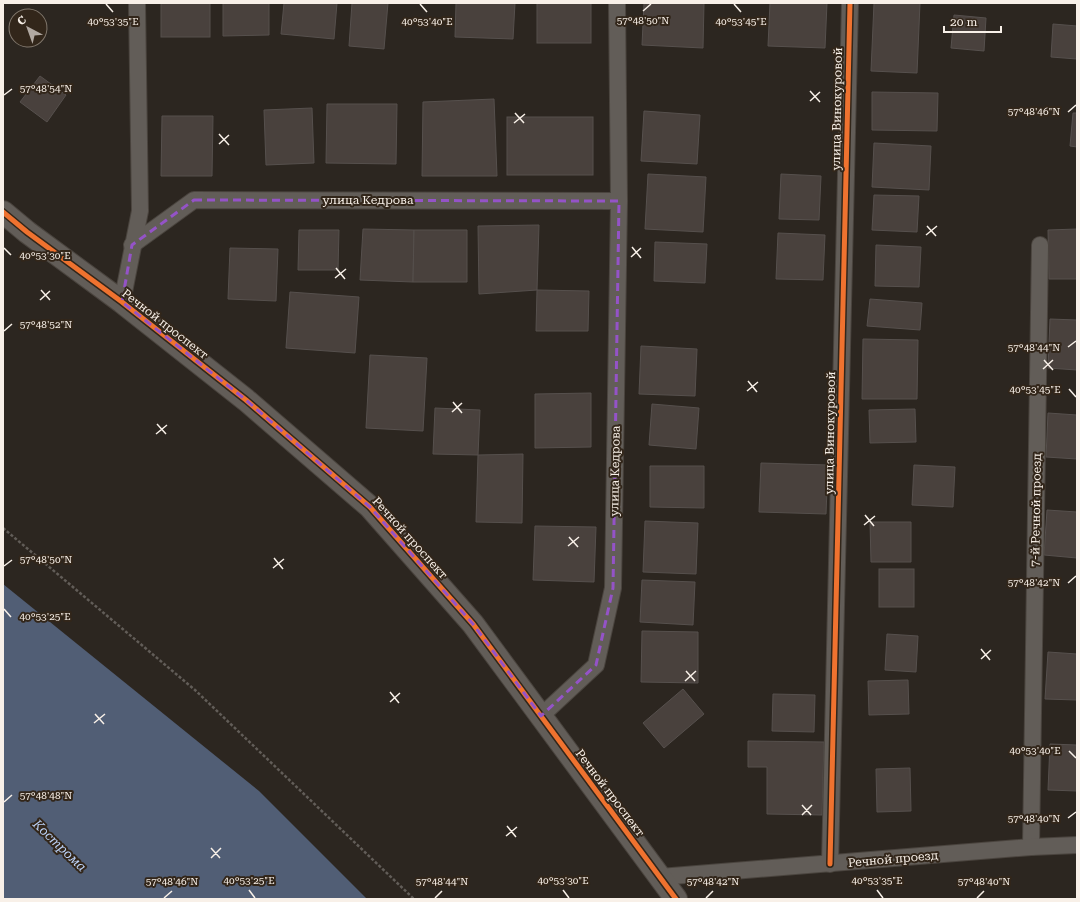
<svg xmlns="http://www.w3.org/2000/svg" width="1080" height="902" viewBox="0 0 1080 902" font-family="'Roboto Serif',serif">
<rect width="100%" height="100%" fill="#2c2620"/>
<path fill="#515e75" d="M3,584L259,791L367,899H3Z"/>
<g fill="#49413d" stroke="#56504d">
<rect x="161" y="3" width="49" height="34"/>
<path d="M223,3H269V35L223,36Z"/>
<path d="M284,3H337L334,39L281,34Z"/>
<path d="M352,3H388L384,49L349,46Z"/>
<path d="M456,3H515L513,39L455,37Z"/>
<rect x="537" y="3" width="54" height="40"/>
<path d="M644,3H704L703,48L642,45Z"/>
<path d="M770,3H827L825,48L768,46Z"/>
<path d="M874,3H920L917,73L871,71Z"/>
<path d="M954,15L986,18L984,51L951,48Z"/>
<path d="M1053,24L1077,26V59L1051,57Z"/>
<path d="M40,76L66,95L47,122L20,102Z"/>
<path d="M872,92L938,93L937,131L872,130Z"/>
<path d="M494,99L497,176H422L423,102Z"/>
<path d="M327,104H397L396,164L326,163Z"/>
<path d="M312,108L314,163L266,165L264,110Z"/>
<path d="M644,111L700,115L697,164L641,161Z"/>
<path d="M1073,113H1077V147L1070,146Z"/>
<path d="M162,116H213L212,176H161Z"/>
<rect x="507" y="117" width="86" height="58"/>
<path d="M874,143L931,146L929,190L872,187Z"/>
<path d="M648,174L706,177L703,232L645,229Z"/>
<path d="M781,174L821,176L819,220L779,219Z"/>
<path d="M874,195L919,196L917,232L872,230Z"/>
<path d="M539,225L537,290L479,294L478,226Z"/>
<path d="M363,229L414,230L413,282L360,280Z"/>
<path d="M1077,229V279H1049L1048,230Z"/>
<path d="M299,230H339L338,270H298Z"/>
<path d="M414,230H467V282H413Z"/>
<path d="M778,233L825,235L823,280L776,279Z"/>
<path d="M655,242L707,244L705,283L654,281Z"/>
<path d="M876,245L921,247L919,287L875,286Z"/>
<path d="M230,248L278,249L276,301L228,299Z"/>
<path d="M537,290L589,291L588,331H536Z"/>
<path d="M290,292L359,297L355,353L286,348Z"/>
<path d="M870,299L922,303L920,330L867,326Z"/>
<path d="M1050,319L1077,320V370L1048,368Z"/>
<path d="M863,339L918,340L917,399H862Z"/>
<path d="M641,346L697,349L695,396L639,394Z"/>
<path d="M370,355L427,358L423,431L366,428Z"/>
<path d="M591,393V447L535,448V394Z"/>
<path d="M652,404L699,408L696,449L649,445Z"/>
<path d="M435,408L480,410L478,455L433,454Z"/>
<path d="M915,409L916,442L870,443L869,410Z"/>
<path d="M1048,413L1077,415V459L1046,457Z"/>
<path d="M523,454L522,523L476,522L478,455Z"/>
<path d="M761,463L828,465L826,514L759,512Z"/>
<path d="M914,465L955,467L953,507L912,505Z"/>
<path d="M650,466H704V508L650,507Z"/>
<path d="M1047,510L1077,512V558L1044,555Z"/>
<path d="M645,521L698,523L696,574L643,572Z"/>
<path d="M870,522H911V562H871Z"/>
<path d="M535,526L596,527L594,582L533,580Z"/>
<rect x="879" y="569" width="35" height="38"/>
<path d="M642,580L695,582L693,625L640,622Z"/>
<path d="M642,631L698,632V683L641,682Z"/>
<path d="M887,634L918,636L916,672L885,670Z"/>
<path d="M1048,652L1077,654V700L1045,699Z"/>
<path d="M908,680L909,714L869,715L868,681Z"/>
<path d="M683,689L704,714L664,748L643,723Z"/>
<path d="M773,694L815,695L814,732L772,731Z"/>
<path d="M748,741L824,742L822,815L767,814V767H748Z"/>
<path d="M1050,744L1077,745V791L1048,790Z"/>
<path d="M910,768L911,811L877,812L876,769Z"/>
</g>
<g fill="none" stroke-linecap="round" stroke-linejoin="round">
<g stroke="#4a443e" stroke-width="18">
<g id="street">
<path d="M132,245L194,200L619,201"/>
<path d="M122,302L140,211L137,3"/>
<path d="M541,716L596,665L613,588L619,201L617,3"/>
<path d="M1031,847L1040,245"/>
<path d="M830,864L850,3"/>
<path d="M660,877L1031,847L1077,845"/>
</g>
</g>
<g stroke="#4a443e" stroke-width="24">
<path id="secondary" d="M3,212L27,232L122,302L246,400L370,507L473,624L676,899"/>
</g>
<path stroke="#625d58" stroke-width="2.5" stroke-dasharray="3 2" stroke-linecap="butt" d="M3,528L195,690L414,899"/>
<use href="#street" stroke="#625d58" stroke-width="16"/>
<use href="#secondary" stroke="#625d58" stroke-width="22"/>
<g stroke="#32261a" stroke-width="8">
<g id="cycleway">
<path d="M3,212L27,232L122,302L246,400L370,507L473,624L676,899"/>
<path d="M830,864L850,3"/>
</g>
</g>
<use href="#cycleway" stroke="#ef722f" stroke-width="5"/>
</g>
<path fill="none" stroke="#9453c7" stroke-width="3" stroke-dasharray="8 5" stroke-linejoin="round" d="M194,200L619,201L613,588L596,665L541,716L473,624L370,507L246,400L122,302L132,245Z"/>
<path fill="none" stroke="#f8f0e8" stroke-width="1.5" d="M106,4L113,12M420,4L427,12M734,4L741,12M643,11L651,4M810,91L820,102M4,95L12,89M810,101L820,92M1068,112L1076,105M515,113L524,123M514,123L525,114M219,134L229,145M219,144L229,135M927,226L936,236M926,235L937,226M632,247L641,258M4,248L11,255M631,257L641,248M336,268L345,279M335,278L346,269M41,290L50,300M40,300L50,291M4,331L12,324M1068,347L1076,341M1044,360L1053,370M1043,369L1053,360M748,381L757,392M1069,389L1076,397M747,391L758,382M453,402L462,413M452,412L462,403M157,424L166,434M156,434L167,425M865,515L874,526M864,525L875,516M569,537L578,547M568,546L579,537M274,558L283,569M4,566L12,560M273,568L284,559M1068,583L1076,576M4,609L11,617M981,649L990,660M981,659L991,650M686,671L695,681M685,681L696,671M390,692L399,703M390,702L400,693M95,714L104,724M94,723L105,714M1069,751L1076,758M4,802L12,795M802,805L811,815M802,815L812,805M1068,818L1076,812M507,826L516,837M506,836L517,827M211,848L220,858M211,858L221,848M249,890L255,898M563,890L569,898M877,890L883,898M164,898L172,891M435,898L442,891M706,898L713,891M977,898L984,891"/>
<g text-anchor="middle" stroke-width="4" stroke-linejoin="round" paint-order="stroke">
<g font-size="12" fill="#f8f0e8" stroke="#32261a">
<text transform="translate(837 109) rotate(-89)" y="4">улица Винокуровой</text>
<text x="368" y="204">улица Кедрова</text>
<text transform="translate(165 324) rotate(38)" y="4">Речной проспект</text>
<text transform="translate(830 433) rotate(-89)" y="4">улица Винокуровой</text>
<text transform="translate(615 471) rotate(-89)" y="4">улица Кедрова</text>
<text transform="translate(1036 510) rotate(-89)" y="4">7-й Речной проезд</text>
<text transform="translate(410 538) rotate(48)" y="4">Речной проспект</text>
<text transform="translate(610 793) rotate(53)" y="4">Речной проспект</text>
<text transform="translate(893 859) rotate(-5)" y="4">Речной проезд</text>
</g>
<g font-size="13" font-style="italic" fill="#bcd3f9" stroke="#32261a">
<text transform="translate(60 845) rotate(44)" y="5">Кострома</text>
</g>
</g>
<g font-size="10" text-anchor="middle" fill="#f8f0e8" stroke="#32261a" stroke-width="4" stroke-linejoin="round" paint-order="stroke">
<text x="643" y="24">57°48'50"N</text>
<text x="427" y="25">40°53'40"E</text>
<text x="741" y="25">40°53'45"E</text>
<text x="113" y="25">40°53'35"E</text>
<text x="46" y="92">57°48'54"N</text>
<text x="1034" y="115">57°48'46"N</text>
<text x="45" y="259">40°53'30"E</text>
<text x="46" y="328">57°48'52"N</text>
<text x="1034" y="351">57°48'44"N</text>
<text x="1035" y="393">40°53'45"E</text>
<text x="46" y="563">57°48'50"N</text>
<text x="1034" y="586">57°48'42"N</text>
<text x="45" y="620">40°53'25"E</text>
<text x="1035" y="754">40°53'40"E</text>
<text x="46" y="799">57°48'48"N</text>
<text x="1034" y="822">57°48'40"N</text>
<text x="249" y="884">40°53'25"E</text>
<text x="563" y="884">40°53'30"E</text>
<text x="877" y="884">40°53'35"E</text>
<text x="172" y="885">57°48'46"N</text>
<text x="442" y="885">57°48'44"N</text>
<text x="713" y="885">57°48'42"N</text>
<text x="984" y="885">57°48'40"N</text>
</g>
<rect width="1080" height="902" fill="none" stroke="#f8f0e8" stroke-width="8"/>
<g transform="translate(28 28) rotate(319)"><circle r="19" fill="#32261a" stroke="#81776c"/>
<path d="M0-3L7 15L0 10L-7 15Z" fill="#b1a9a2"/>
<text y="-6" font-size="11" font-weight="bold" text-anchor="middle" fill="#f8f0e8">С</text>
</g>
<path d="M944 26v6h57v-6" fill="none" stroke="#f8f0e8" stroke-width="2"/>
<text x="950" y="26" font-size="12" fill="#f8f0e8" stroke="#32261a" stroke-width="3" paint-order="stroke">20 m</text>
</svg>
